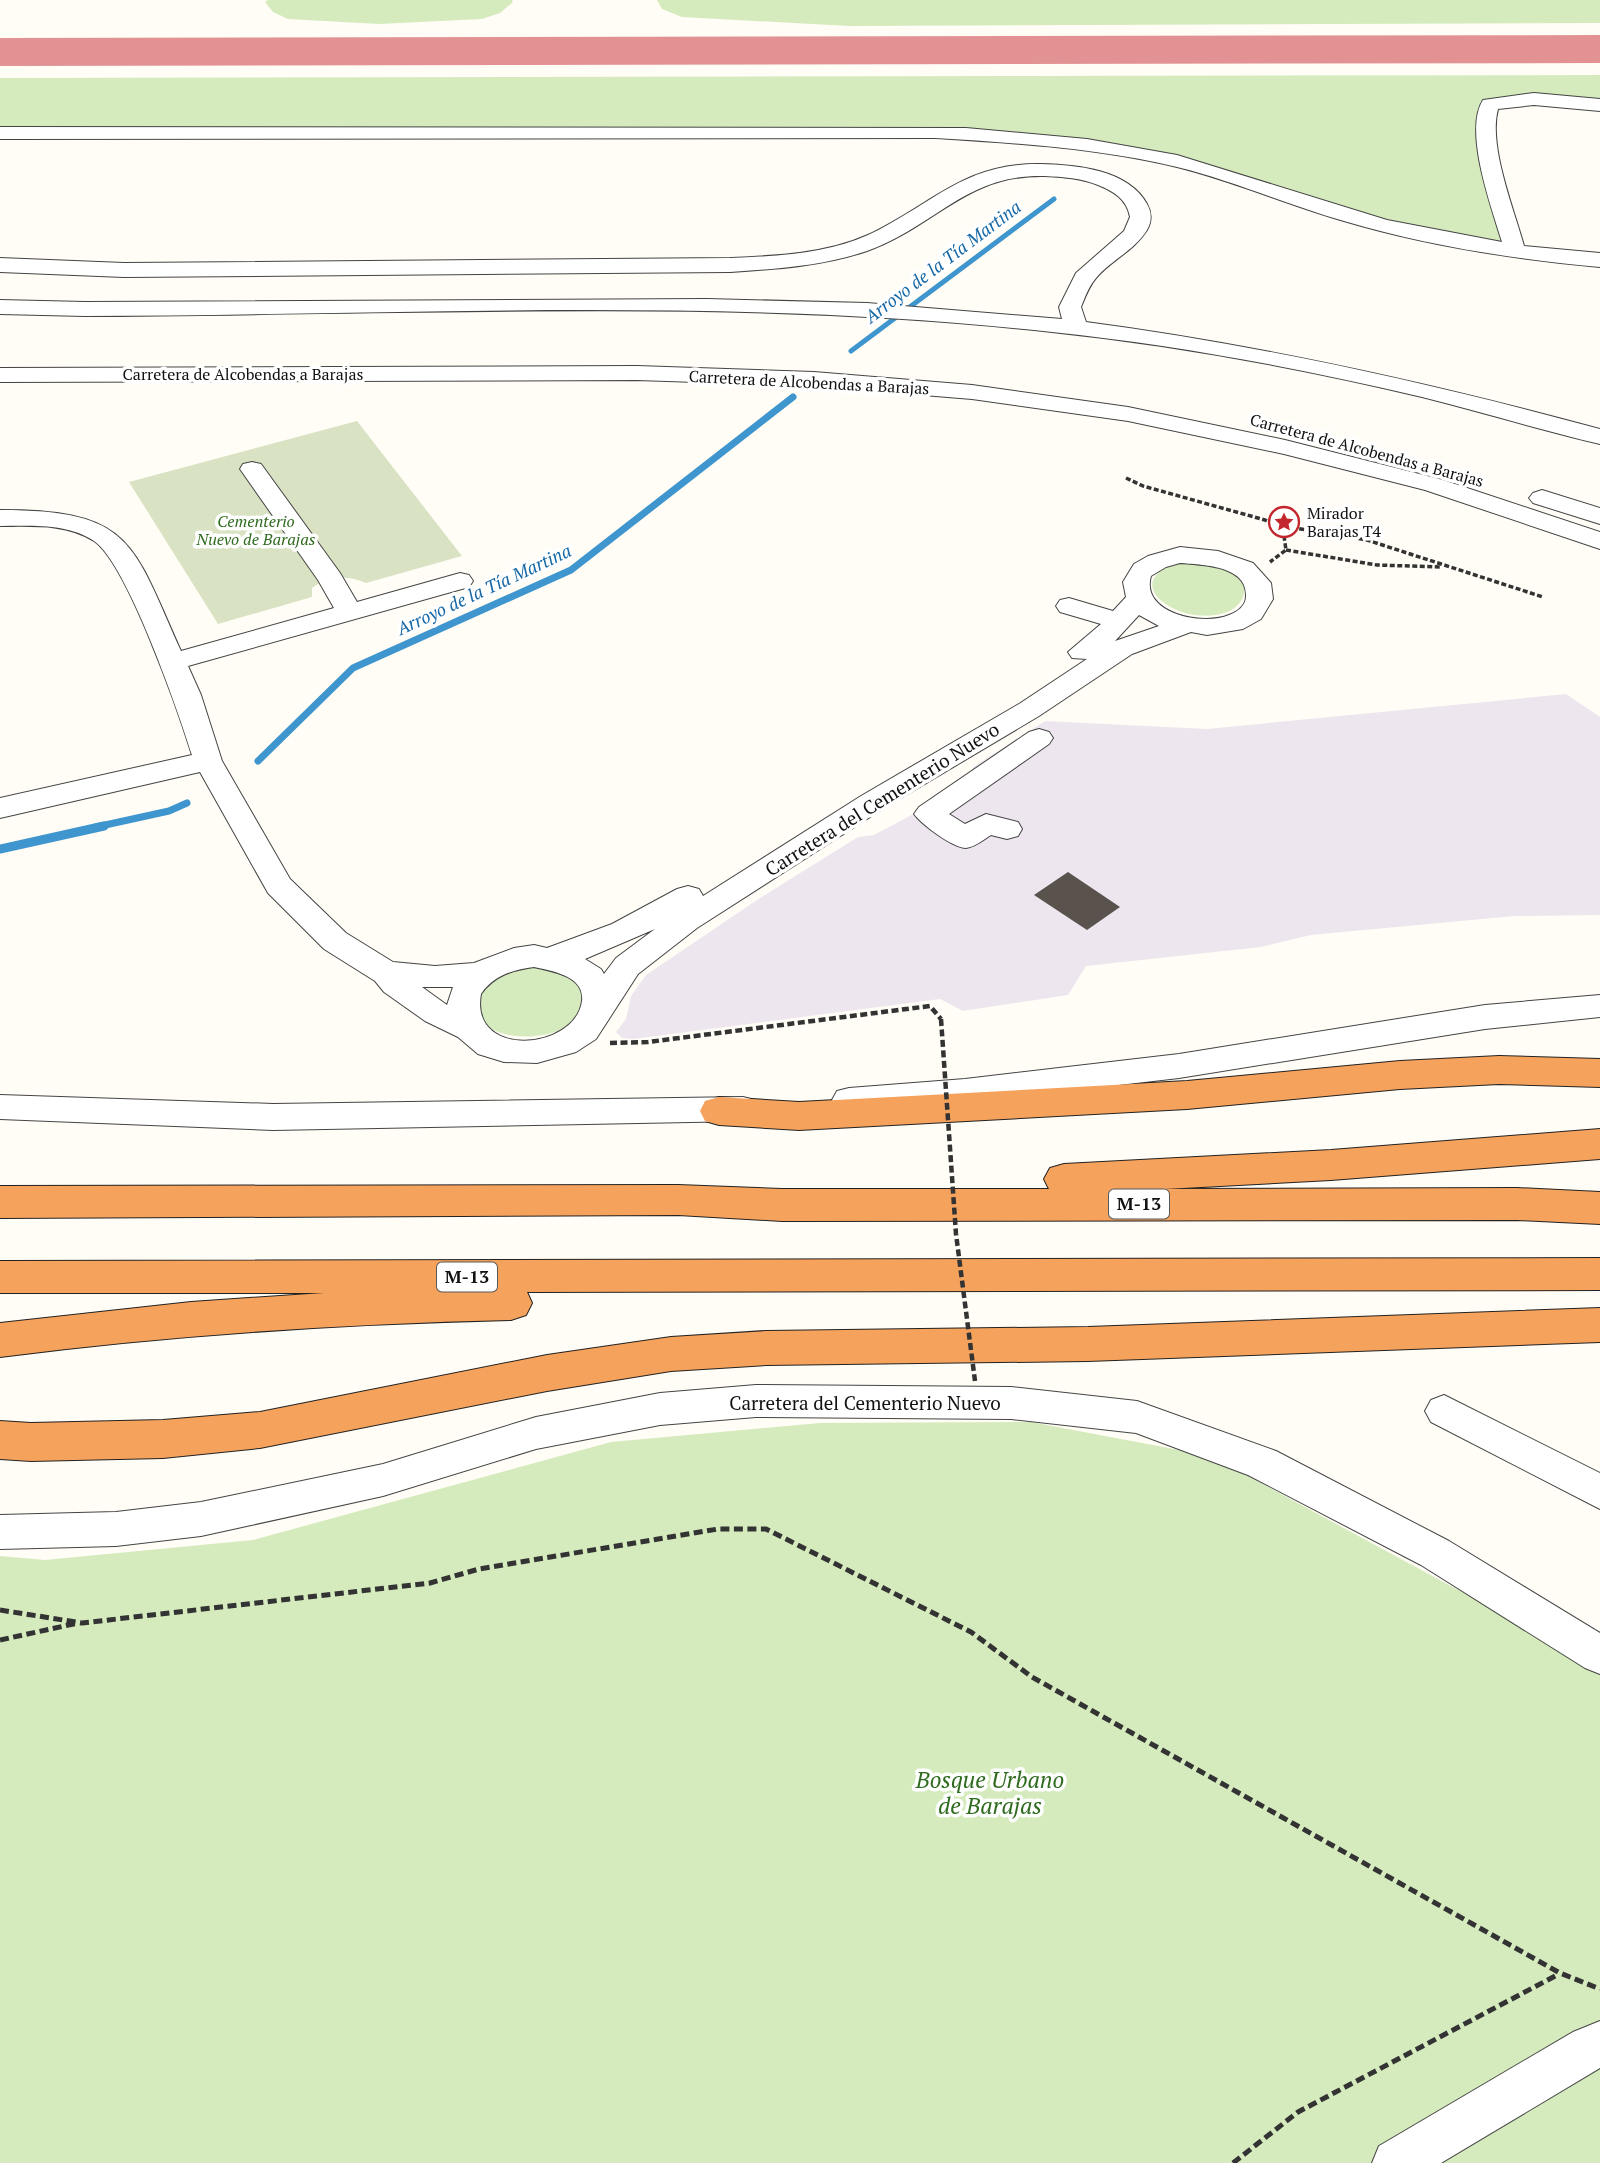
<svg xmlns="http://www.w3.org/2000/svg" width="1600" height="2163" viewBox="0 0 1600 2163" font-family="'PT Serif',serif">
<rect width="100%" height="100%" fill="#fffdf5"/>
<path fill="#eee6ef" d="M1566,694L1600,717V915L1514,916L1311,935L1261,947L1086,966L1068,995L963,1011L940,999L633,1039L622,1038L616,1032L626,1019L631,996L646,975L760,898L858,837L874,835L917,812L966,780L973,767L1045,721L1207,729Z"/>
<g fill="#d5ebbd">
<path d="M268,0H512L513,2L500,13L482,19L379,24L288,19L273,12L265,2Z"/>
<path d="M657,0H1600V23L850,26L682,17L662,9Z"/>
<path d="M1600,75V105L1490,104L1515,251L1463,244L1180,162L1014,136L0,133V78Z"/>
<path d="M1187,562C1201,562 1217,564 1229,571C1253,582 1247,606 1224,613C1175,628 1112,576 1187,562Z"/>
<path d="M549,966C556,970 566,973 573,978C578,982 581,990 582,997C585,1037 522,1043 496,1031C487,1027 482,1021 480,1011C480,1007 477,999 478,995C484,969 528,966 549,966Z"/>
<path d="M1031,1422L1211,1456L1600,1667V2163H0V1556L45,1560L253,1540L611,1442L820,1423Z"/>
</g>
<path fill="#d9e3c4" d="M357,421L462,556L366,583C348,575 328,576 312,588V597L218,624L129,482Z"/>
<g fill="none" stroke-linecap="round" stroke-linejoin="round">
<path stroke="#3f96cf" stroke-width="5" d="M851,351L1054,199"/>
<g stroke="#3f96cf" stroke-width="7">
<path d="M258,761L353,668L571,570L793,397"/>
<path d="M96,827L169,811L187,803"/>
</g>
<path stroke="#3f96cf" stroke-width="9" d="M0,849L104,826"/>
<path fill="#e29292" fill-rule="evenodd" d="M1600,35V63L0,66V38Z"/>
</g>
<path fill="#5a524d" d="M1068,872L1120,907L1087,930L1034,895Z"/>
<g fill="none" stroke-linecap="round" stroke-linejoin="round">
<g stroke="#444" stroke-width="2">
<g id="minor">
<path d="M1534,93L1600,99V111L1534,105L1498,109C1488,146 1514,209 1524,246L1600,253V267C1513,259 1428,246 1344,221C1288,205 1234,181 1177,167C1098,148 1016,143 935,138L0,139V127L966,128L1087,139L1177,155L1387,220L1502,242C1492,209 1463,131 1483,100Z"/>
<path d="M1040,164C1076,165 1128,169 1147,204C1152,213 1152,221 1147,230C1134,251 1111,260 1096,278C1089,286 1085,297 1081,307L1086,322C1260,345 1431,383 1600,429V444C1540,430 1482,412 1422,397C1300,368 1176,345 1052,332C731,296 406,315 85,316L0,314V300L85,302L707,299L867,303L1062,319L1059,307L1076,273L1124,231L1130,217C1127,199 1113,191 1098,185C1081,178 1063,177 1045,176C965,174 935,227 867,251C823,266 776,269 730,272L124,277L0,272V258L124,263L730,258C776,256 826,254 868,235C932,205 963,163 1040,164Z"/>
<path d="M637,366L814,372L972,385L1128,407L1285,440L1443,480L1600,532V549L1425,490L1284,454L1128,421L972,399L814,386L637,380L0,382V368Z"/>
<path d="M252,462L261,464L340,573L357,602L460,573L469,575L473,581L469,587L188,666L201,695L222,761L290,879L346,933L393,962L435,966L474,963L514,948L534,945L547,948L612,924L677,889L688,886L699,889L703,896L861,796L1019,704L1087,659L1072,658L1068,652L1101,624L1060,612L1056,606L1060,600L1069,598L1113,611L1126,597L1123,582L1134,564L1148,556L1180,547L1218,551L1253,563L1271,583L1273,599L1261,619L1243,629L1207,635L1191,632L1132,654L1039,716L881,810L697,928L638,974L596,1039L576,1052L537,1063L504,1062L478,1054L458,1037L425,1021L384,992L375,981L324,949L268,893L200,772L0,818V798L192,755C179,713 127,563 94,541C67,523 31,526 0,526V510C132,510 132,542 181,651L334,608L318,580L240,469L243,464ZM1180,563C1202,565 1247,565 1246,596C1246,606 1237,612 1229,615C1204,626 1140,614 1151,576L1166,567ZM1139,615L1159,626L1115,641ZM655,929L616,958L604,974L601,969L585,959ZM534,967C552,971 585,976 582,1001C575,1051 469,1059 481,994C494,975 513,970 534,967ZM422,987H453L447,1005Z"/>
<path d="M1542,490L1600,508V524L1533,503L1529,498L1533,493Z"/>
<path d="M1039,729L1049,732L1053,738L1049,744L949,814L965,824L986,814L1018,822L1022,829L1018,836L1007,839L991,835C983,840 975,847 966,848C953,848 921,824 914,814L919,807L1029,732Z"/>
<path d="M1600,995V1017L1485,1029L1179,1078L965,1103L849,1112L837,1109L832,1100L837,1091L849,1088L965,1079L1179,1054L1485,1005Z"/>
<path d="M0,1095L273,1104L743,1097L755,1100L760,1109L755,1118L743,1121L273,1130L0,1119Z"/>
<path d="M756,1385L1011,1387L1137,1401L1276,1451L1449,1541L1600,1633V1674L1585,1668L1421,1565L1248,1475L1136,1433L1011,1419L756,1417L660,1425L536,1449L383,1496L201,1536L116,1546L0,1549V1515L116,1512L201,1502L383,1464L536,1417L660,1393Z"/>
<path d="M1444,1395L1600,1473V1509L1431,1422L1425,1411L1431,1400Z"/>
<path d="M1600,2021V2068L1441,2163H1372L1379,2146L1573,2032Z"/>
</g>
</g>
<g stroke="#222" stroke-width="2">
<g id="highway">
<path d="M1499,1056L1600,1059V1087L1499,1084L1400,1089L1187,1109L799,1130L719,1125L705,1121L700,1111L705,1101L719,1097L799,1102L1187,1081L1400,1061Z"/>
<path d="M1600,1129V1159L1331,1180L1164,1189L1517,1188L1600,1192V1224L1517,1220L782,1221L678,1215L0,1218V1186L678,1185L782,1189H1049L1044,1179L1050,1168L1064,1164L1331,1150Z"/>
<path d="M1600,1258V1290L527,1292L532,1303L526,1315L511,1320C340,1324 170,1335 0,1357V1323L191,1302L324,1293H0V1261Z"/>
<path d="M1600,1308V1342L1088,1361L766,1365L671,1371L547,1391L260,1448L163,1458L31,1461L0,1459V1421L31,1423L163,1420L260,1412L547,1355L671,1337L766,1331L1088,1327Z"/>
</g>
</g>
<g stroke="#333" stroke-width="3.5" stroke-dasharray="5 2.5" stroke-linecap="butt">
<path d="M1126,478L1143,486L1265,520L1283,529L1286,550L1270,562"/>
<path d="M1277,525L1367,540L1543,597"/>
<path d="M1286,550L1377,565L1441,567"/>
</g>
<path stroke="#333" stroke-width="4.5" stroke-dasharray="7 3.5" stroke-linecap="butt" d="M610,1043L648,1042L930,1006L941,1019"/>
<g stroke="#333" stroke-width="5" stroke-dasharray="9 4.5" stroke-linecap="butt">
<path d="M0,1610L82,1623L430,1583L479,1569L718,1529H766L971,1632L1032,1677L1560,1973L1600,1989"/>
<path d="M0,1640L78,1623"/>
<path d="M1233,2163L1298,2112L1559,1974"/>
</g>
<use href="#minor" fill="#fff" fill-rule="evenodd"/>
<use href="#highway" fill="#f5a25d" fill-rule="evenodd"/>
<path stroke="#333" stroke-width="4.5" stroke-dasharray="7 3.5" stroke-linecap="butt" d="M941,1019L956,1234L975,1381"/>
</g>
<defs>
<g id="sight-ring" transform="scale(1.575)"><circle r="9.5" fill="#fff" stroke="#c4262e" stroke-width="1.5"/><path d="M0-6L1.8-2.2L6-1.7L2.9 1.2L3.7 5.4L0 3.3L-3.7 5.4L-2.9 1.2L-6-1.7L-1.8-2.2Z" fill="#c4262e"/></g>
</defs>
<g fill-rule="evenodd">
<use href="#sight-ring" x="1284" y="522"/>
</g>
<g text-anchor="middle" stroke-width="7" stroke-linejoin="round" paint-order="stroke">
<g font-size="16" fill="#111" stroke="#fff">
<text x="243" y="380">Carretera de Alcobendas a Barajas</text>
<text transform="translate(809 382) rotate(3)" y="6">Carretera de Alcobendas a Barajas</text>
<text transform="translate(1367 450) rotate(15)" y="6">Carretera de Alcobendas a Barajas</text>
</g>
<g font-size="16" fill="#111" stroke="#fff" text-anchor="start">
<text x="1307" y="519">Mirador<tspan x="1307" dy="18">Barajas T4</tspan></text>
</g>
<g font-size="16" font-style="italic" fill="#2f6b1f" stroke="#fff">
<text x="256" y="527">Cementerio<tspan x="256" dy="18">Nuevo de Barajas</tspan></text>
</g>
<g font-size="18" font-style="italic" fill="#1768a6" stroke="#fff">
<text transform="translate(943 262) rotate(-37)" y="6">Arroyo de la Tía Martina</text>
<text transform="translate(484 590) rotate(-25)" y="6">Arroyo de la Tía Martina</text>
</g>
<g fill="#fff" stroke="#585858" stroke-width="2">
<rect x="1109" y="1189.5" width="60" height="29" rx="5"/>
<rect x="437" y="1262.5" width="60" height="29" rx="5"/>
</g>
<g font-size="18" font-weight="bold" fill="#111">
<text x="1139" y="1210">M-13</text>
<text x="467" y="1283">M-13</text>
</g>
<g font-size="19" fill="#111" stroke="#fff">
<text transform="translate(882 799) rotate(-32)" y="7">Carretera del Cementerio Nuevo</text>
<text x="865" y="1410">Carretera del Cementerio Nuevo</text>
</g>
<g font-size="23" font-style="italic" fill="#2f6b1f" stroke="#fff">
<text x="990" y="1788">Bosque Urbano<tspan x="990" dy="26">de Barajas</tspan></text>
</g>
</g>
</svg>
